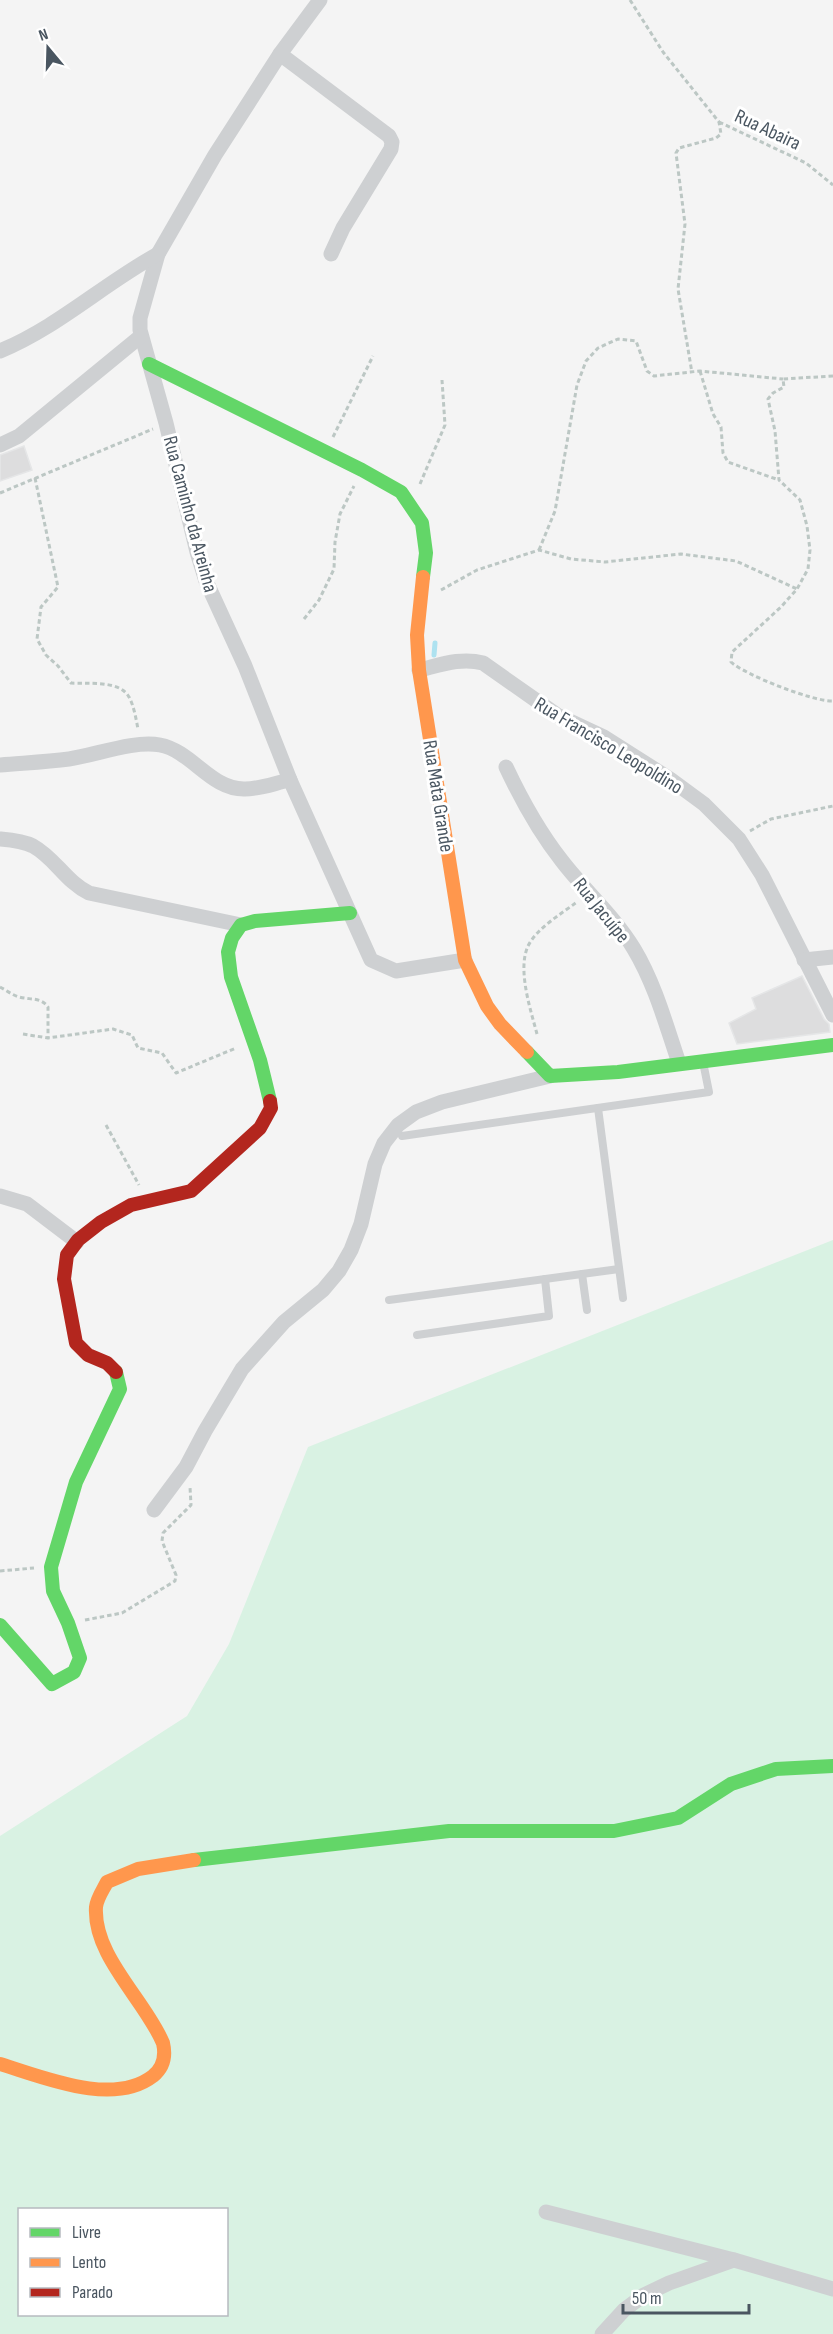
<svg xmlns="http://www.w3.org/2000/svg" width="833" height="2334" viewBox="0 0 833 2334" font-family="'Sofia Sans Condensed',sans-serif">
<rect width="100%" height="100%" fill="#f4f4f4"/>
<path fill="#d9f2e3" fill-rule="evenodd" d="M833,1240V2334H0V1836L187,1716L229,1644L308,1447ZM20,2210H226V2314H20Z"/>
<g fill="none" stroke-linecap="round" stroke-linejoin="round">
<path stroke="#aee2f0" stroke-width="5" d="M434,655L435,643"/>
</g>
<g fill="#ddddde" stroke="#e5e6e7" stroke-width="1.5">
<path d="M24,446L32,470L0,481V455Z"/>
<path d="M802,976L824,1019L829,1024L830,1032L737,1044L729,1023L756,1009L752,998Z"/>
</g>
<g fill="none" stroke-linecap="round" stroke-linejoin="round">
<g stroke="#bcc7c4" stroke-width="3" stroke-dasharray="4.5 3" stroke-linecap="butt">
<path d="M630,0L663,52L719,122L721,134L716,138L679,148L676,153L685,224L678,289L692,373"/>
<path d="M719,122L806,163L833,185"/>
<path d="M700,371L713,414L721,427L723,453L728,462L779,480"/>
<path d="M833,376L783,379L784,387L773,393L768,399L775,431L779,480L800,500L807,526L810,550L808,569L797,589L781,607L732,652L731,662C745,675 814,702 833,701"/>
<path d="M333,437L373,356"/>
<path d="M35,478L58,587L41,607L37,639L46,655L58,666L71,683C88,684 120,680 129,697C134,706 136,719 138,729"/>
<path d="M420,484L445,425L442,380"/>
<path d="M0,493L153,429"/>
<path d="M539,550L555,511L577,385L586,361L598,348L618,339L636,341L647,371L654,376L700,371L783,379"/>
<path d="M441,590L477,570L539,550L571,559L605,562L681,554L736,561L797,589"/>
<path d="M304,619L319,600L334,569L335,542L340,514L354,486"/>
<path d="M750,831L771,819L833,806"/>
<path d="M0,987C6,990 12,995 19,997C30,1000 41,997 48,1007V1038"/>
<path d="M23,1034L48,1038L113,1029L132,1035L138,1048L162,1053L176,1073L236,1048"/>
<path d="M537,1034C531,1011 517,970 528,946C537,928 561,914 577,902"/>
<path d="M106,1125L139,1185"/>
<path d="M0,1571L34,1568"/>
<path d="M85,1620L122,1613L175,1581L176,1575L162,1541L163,1533L191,1505L190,1487"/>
</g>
<g stroke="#ced0d2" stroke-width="8">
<path d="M598,1108L623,1298"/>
<path d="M402,1136L709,1092L703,1062"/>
<path d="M582,1274L587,1310"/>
<path d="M389,1300L619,1269"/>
<path d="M417,1335L549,1316L545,1279"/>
</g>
<g stroke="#ced0d2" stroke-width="15">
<path d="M320,0L280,54L215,155L158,254L140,318V330L166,423L197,552L206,581L245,666L290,780L371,960L396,971L465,960"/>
<path d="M280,54L389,136L392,142L391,149L343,228L331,254"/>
<path d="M0,351C58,327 102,285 158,254"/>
<path d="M0,445L19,436L141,336"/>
<path d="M419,670C440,665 461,657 483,663L557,715L604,737L670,779L704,804L739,839L762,875L833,1015"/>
<path d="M0,765C23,763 46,762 69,759C96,755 134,740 160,745C192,751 211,790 245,789C260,789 275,783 290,780"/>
<path d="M506,767C522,801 539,832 562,861C585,891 614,916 634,949C655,984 666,1025 679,1063"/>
<path d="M0,839C11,840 23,841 33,846C55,858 66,882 89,893L241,925"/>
<path d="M804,960L833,957"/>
<path d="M0,1196L27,1204L77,1242"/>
<path d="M154,1510L186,1467L205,1431L242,1369L284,1322L323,1290L339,1271L351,1250L361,1224L375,1164L384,1143L398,1125L416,1112L442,1102L550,1076"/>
<path d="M546,2212L734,2260"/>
<path d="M602,2334L624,2310L644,2295L669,2283L734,2260L833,2289"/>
</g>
<g stroke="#63d668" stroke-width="14">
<path d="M149,364L362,470L401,492L422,523L426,553L423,577"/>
<path d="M527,1052L550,1076L618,1072L833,1045"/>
<path d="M270,1101L260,1060L231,977L228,952L232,938L241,925L255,921L350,913"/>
<path d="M0,1625L52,1684L74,1672L80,1658L68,1623L53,1591L51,1567L76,1482L120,1389L116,1372"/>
<path d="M194,1860L449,1831H614L678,1818L731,1784L776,1769L833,1766"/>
</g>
<g stroke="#ff974d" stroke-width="14">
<path d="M423,577L417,635L419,670L465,960L487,1006L500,1024L527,1052"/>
<path d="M0,2064C43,2077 113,2107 153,2076C164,2067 166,2056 163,2043C145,2000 93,1956 96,1907C97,1898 103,1890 107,1882L138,1869L194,1860"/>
</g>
<path stroke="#b3261e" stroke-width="14" d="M116,1372L107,1363L88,1355L76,1343L64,1279L67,1255L78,1240L101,1222L131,1205L191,1191L260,1128L271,1108L270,1101"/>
</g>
<g text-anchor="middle" stroke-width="6" stroke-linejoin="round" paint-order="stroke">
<g font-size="20" fill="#4a5661" stroke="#fff">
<text transform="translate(768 129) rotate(25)" y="7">Rua Abaira</text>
<text transform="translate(191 514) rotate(75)" y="7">Rua Caminho da Areinha</text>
<text transform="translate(609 745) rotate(31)" y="7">Rua Francisco Leopoldino</text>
<text transform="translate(439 796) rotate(81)" y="7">Rua Mata Grande</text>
<text transform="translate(602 910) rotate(51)" y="7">Rua Jacuípe</text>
</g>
</g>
<rect x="18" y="2208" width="210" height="108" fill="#ffffff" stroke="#b7bbc0" stroke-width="1.5"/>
<rect x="30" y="2228" width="30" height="9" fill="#63d668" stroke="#b7bbc0" stroke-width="1.5"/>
<text x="72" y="2238" font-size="18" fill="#4a5661">Livre</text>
<rect x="30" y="2258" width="30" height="9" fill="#ff974d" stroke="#b7bbc0" stroke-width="1.5"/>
<text x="72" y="2268" font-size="18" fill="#4a5661">Lento</text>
<rect x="30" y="2288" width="30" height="9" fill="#b3261e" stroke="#b7bbc0" stroke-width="1.5"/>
<text x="72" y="2298" font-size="18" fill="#4a5661">Parado</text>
<g transform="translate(48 48) rotate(341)" stroke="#ffffff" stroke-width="4.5" paint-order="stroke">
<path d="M0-4.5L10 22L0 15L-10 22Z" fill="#4a5661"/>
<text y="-9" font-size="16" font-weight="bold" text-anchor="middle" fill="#4a5661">N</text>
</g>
<path d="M623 2304v9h126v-9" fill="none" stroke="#4a5661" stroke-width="3"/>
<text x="632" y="2304" font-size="18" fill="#4a5661" stroke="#ffffff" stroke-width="4.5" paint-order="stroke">50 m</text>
</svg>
